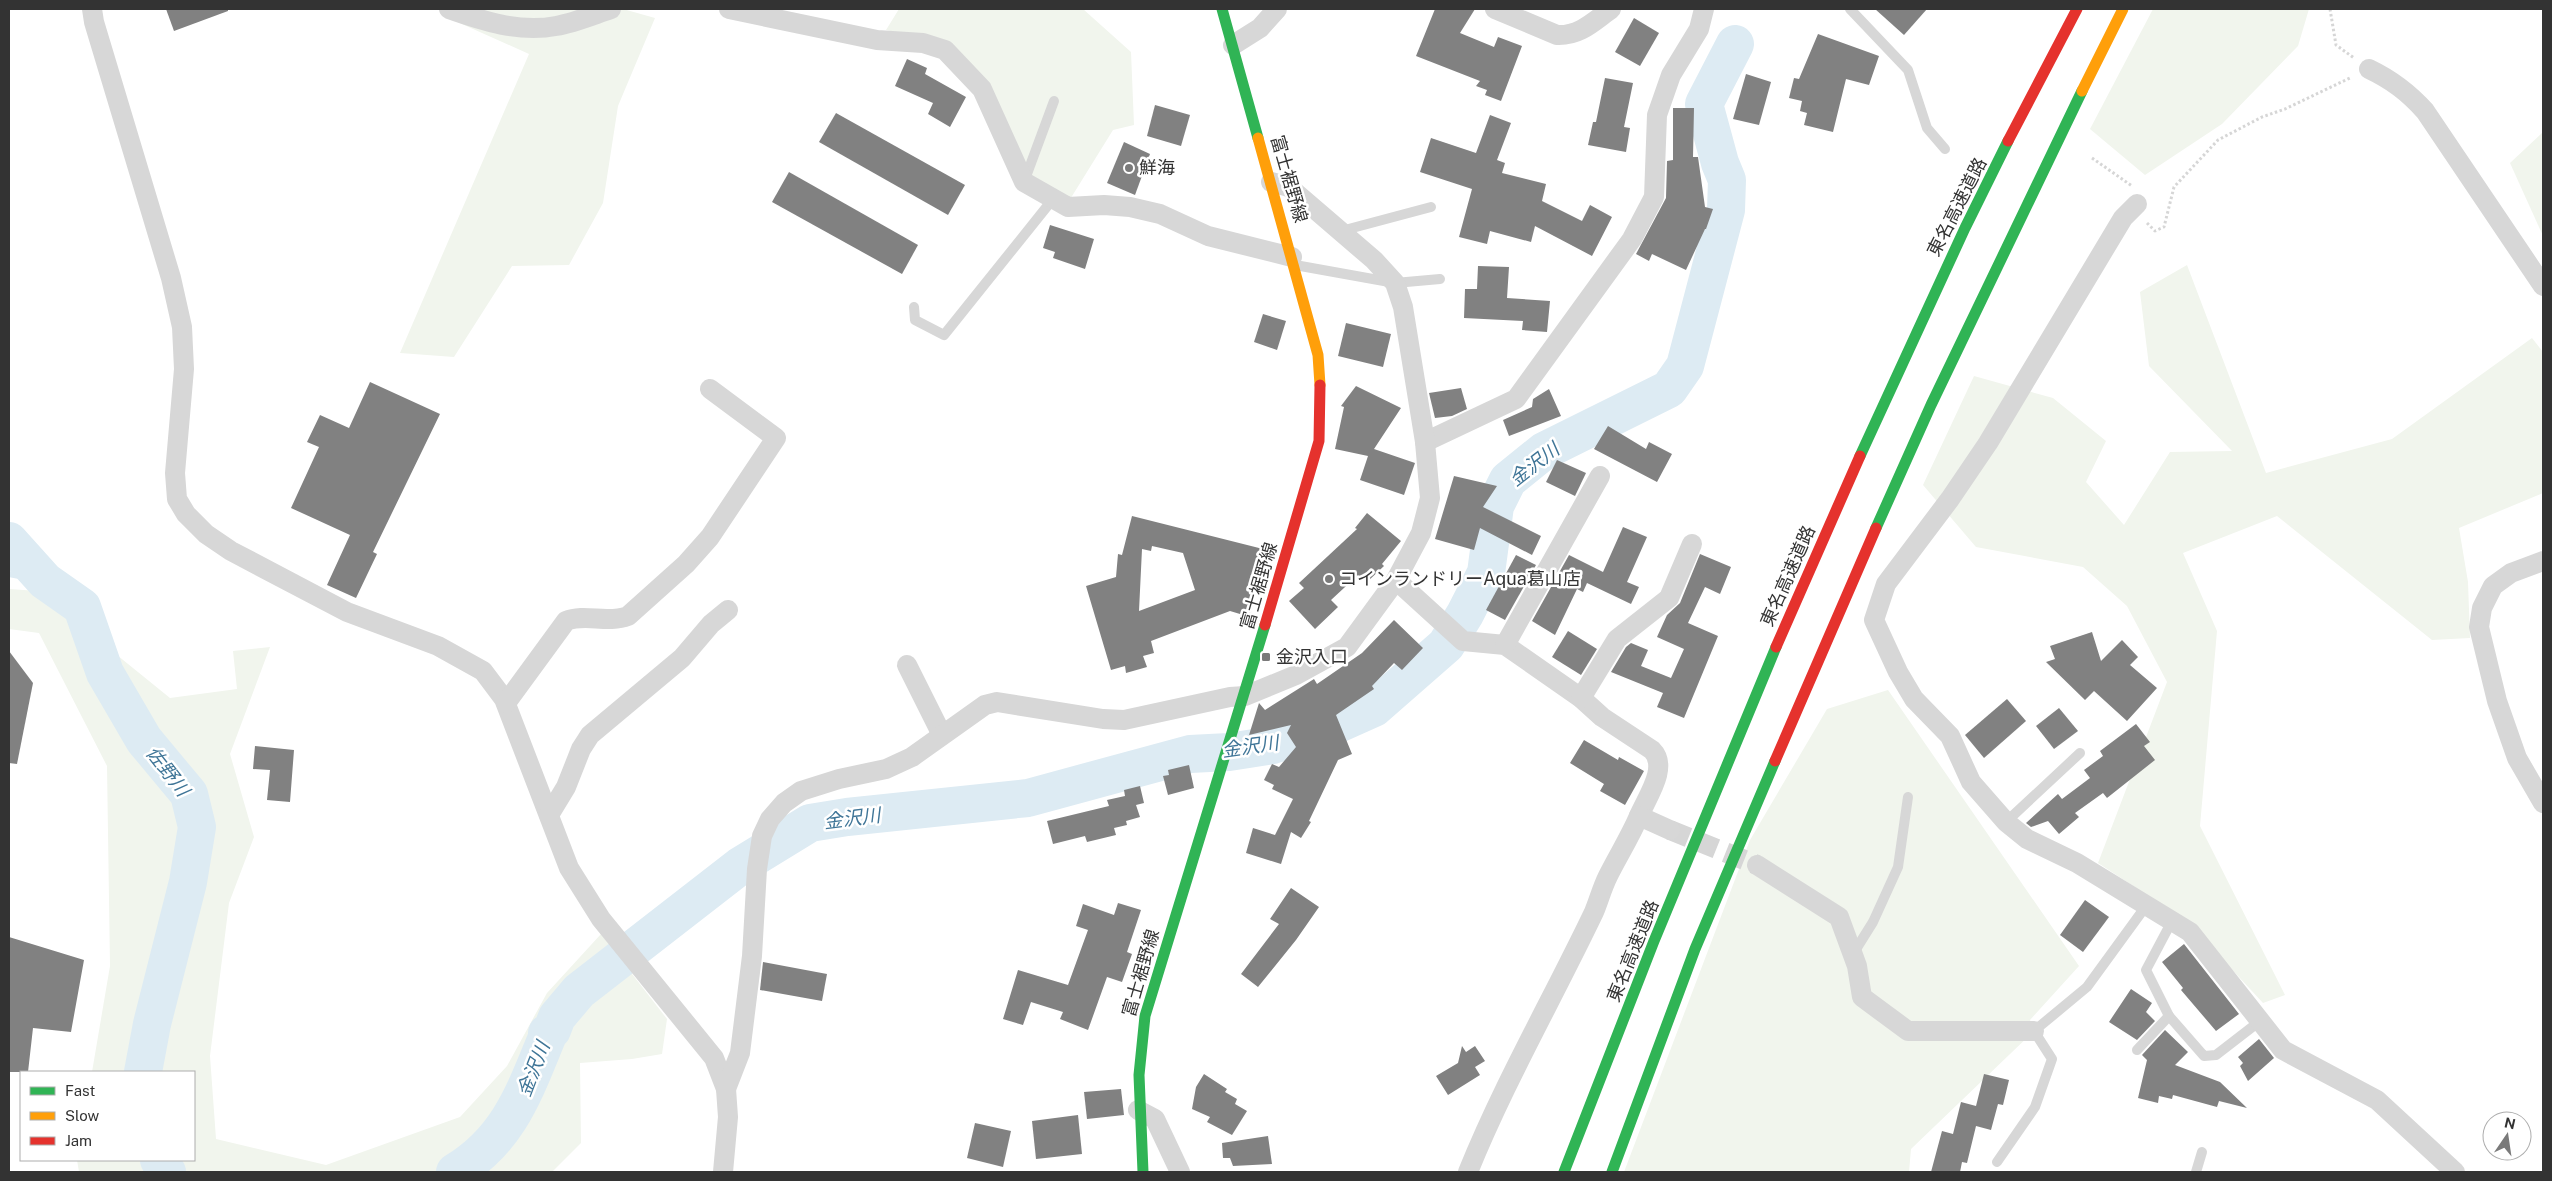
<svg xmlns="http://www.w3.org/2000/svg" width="2552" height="1181" viewBox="0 0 2552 1181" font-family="'Public Sans','Noto Sans JP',sans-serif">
<rect width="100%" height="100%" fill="#fff"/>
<g fill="#f1f5ed">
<path d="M444,9H623L655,18L618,106L603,203L569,265L512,266L454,357L400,353L529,54L444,16Z"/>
<path d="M899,9H1083L1131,52L1134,125L1113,130L1069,201L1032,178L953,44L886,30Z"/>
<path d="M2153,9H2309L2298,46L2222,124L2145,175L2090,129Z"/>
<path d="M2543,132V236L2510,163Z"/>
<path d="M2187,265L2266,473L2392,439L2532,338L2543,352V493L2459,528L2468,582L2470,638L2432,640L2277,516L2183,553L2217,631L2200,826L2285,995L2263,1003L2187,921L2098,863L2167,682L2127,606L2083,567L1976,547L1923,485L1974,376L2053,398L2106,441L2086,482L2124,525L2170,452L2232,451L2149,366L2140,292Z"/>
<path d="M9,589L38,591L170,698L237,689L233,651L270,647L230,754L254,837L229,903L210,1056L216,1139L326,1165L460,1117L507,1066L547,993L601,934L667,1019L662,1054L632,1059L580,1063L581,1143L552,1172H79L77,1160H194V1072H92L110,966L107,766L39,633L9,629Z"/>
<path d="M1888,690L2079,966L2030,1020L2034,1031L1911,1149L1909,1172H1624L1750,840L1827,709Z"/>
</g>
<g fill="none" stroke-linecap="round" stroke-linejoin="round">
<path stroke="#ddebf3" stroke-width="6" d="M9,574L45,581"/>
<g stroke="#ddebf3" stroke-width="38">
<path d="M9,541L45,581L82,607L105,673L144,740L189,794L197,827L188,882L152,1024L143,1072"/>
<path d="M159,1160L167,1172"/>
<path d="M455,1172C510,1139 525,1090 548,1035L547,1033L552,1030L557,1017L579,991L740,866L810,823L847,817L1028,798L1190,754L1229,752L1273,745L1336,725L1374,708L1446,645L1465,614L1486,573L1495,506L1508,480L1544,451L1669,389L1685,366L1726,210L1727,180L1720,163L1704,104L1735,44"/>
</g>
</g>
<g fill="#818181" fill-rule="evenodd">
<path d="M166,9H228V11L174,31Z"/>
<path d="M1435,9H1475L1460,33L1494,47L1498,37L1522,46L1501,101L1485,95L1487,90L1476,86L1480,81L1416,56Z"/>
<path d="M1875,9H1927L1904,35Z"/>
<path d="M1634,18L1659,33L1640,66L1615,52Z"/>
<path d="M1818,34L1879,56L1869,85L1846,79L1833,132L1804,125L1807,113L1800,111L1802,101L1789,98L1794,78L1799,79Z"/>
<path d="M907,59L927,68L925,74L966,97L950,127L928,114L933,103L895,86Z"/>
<path d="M1746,74L1771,82L1759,125L1733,119Z"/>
<path d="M1605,78L1633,83L1624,127L1630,128L1626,152L1588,145L1593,122H1596Z"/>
<path d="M1155,105L1190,115L1181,146L1147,136Z"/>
<path d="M1673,108H1694L1693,157H1698L1705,207L1713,209L1706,229H1705L1686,270L1652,254L1649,261L1636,254L1666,198L1667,161L1673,160Z"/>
<path d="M836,113L965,185L948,215L819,142Z"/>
<path d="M1490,115L1511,123L1497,160L1505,163L1502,173L1546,184L1542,201L1582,221L1590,205L1612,217L1592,256L1535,226L1531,242L1490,231L1487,244L1459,237L1472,189L1420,172L1431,138L1476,153Z"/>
<path d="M1124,142L1150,154L1135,195L1107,183Z"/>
<path d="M789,172L918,245L902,274L772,202Z"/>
<path d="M1050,225L1094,239L1085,269L1053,258L1055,252L1043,248Z"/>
<path d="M1478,266L1509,267L1507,298L1550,301L1547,332L1522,330L1523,321L1464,318L1465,289H1477Z"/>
<path d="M1263,314L1286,321L1277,350L1254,342Z"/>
<path d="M1346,323L1391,334L1383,367L1338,356Z"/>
<path d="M370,382L440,414L373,552L377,554L356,598L327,585L350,535L291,508L319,447L307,442L320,415L349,428Z"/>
<path d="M1356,386L1401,408L1374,449L1415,463L1404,495L1360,480L1368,456L1335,449L1344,407L1341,406Z"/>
<path d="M1461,388L1467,409L1452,416L1435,418L1429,393Z"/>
<path d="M1549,389L1561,416L1509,436L1503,420L1532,407L1533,399Z"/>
<path d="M1608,426L1646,449L1649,442L1672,454L1657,482L1594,449Z"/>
<path d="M1557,460L1586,473L1575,496L1546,482Z"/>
<path d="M1454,476L1497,486L1483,507L1541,536L1532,555L1480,528L1474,550L1435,539Z"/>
<path d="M1367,513L1401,541L1382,564L1384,566L1366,583L1358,575L1331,600L1338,607L1315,629L1289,601L1304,588L1299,583L1357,529L1355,528Z"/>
<path d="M1132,516L1267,550L1250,617L1230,611L1151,641L1154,653L1143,656L1147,667L1126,673L1125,666L1111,670L1086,586L1116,577L1118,554L1122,555ZM1152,546L1183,553L1195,590L1139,611L1142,549L1151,551Z"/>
<path d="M1623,527L1647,537L1627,582L1639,587L1631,604L1587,583L1583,592L1577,589L1555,635L1532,621L1569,555L1603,572Z"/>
<path d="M1700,554L1731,567L1720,594L1705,587L1688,623L1718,636L1684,718L1657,707L1663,693L1611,672L1626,647L1631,643L1648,650L1641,666L1671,678L1684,649L1657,637L1667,615L1680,603Z"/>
<path d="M1516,555L1536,565L1505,620L1486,610Z"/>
<path d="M1394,620L1423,648L1402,670L1394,663L1372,686L1374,689L1336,715L1352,754L1338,760L1309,821L1311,822L1301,838L1291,832L1281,864L1246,853L1253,828L1275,835L1293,799L1272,789L1274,785L1264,780L1272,764L1279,767L1296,747L1287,733L1291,725L1249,735L1259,703L1265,710L1314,679L1317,684L1362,653Z"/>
<path d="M1568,631L1597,649L1581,675L1552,657Z"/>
<path d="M2092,632L2101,661L2122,640L2138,657L2130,665L2157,688L2127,721L2094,691L2085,700L2046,662L2055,659L2050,646Z"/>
<path d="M9,651L33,683L17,764L9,763Z"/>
<path d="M2007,699L2026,721L1984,758L1965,735Z"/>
<path d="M2059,708L2078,731L2054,749L2036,726Z"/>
<path d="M2136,724L2150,742L2144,746L2155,760L2107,798L2103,793L2075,813L2079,817L2059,834L2048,821L2031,827L2026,823L2058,794L2062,799L2090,778L2084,770L2103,756L2100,751Z"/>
<path d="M1584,740L1618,760L1619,757L1644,771L1625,805L1600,791L1604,784L1570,763Z"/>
<path d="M255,746L294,750L290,802L267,800L270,770L253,769Z"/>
<path d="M1189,765L1194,788L1168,795L1163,776L1169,775L1168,770Z"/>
<path d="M1140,786L1144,803L1136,805L1140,817L1126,821L1127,825L1114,828L1116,835L1087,842L1085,836L1053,844L1047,821L1109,806L1107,800L1125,796L1124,790Z"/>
<path d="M1291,888L1319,907L1296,940L1258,987L1241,974L1279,924L1270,919Z"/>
<path d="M2085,900L2109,917L2083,952L2060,935Z"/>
<path d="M1118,903L1141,910L1127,952L1132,954L1122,982L1107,977L1088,1030L1060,1019L1063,1012L1031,1002L1023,1025L1003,1019L1018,970L1068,985L1088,930L1076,926L1083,904L1114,915Z"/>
<path d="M9,937L84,960L71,1032L33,1028L28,1072H9Z"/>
<path d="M2184,944L2239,1014L2216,1031L2181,990L2183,988L2162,962Z"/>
<path d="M763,962L827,974L822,1001L760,990Z"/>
<path d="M2131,989L2152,1003L2146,1012L2155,1021L2137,1040L2109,1022Z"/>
<path d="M2165,1030L2188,1052L2175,1065L2220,1082L2247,1108L2219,1101L2217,1107L2173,1095L2172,1099L2159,1096L2158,1103L2138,1098L2147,1060L2142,1055Z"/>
<path d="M2259,1039L2274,1058L2248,1081L2240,1066L2243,1063L2238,1057Z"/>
<path d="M1462,1046L1466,1052L1475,1046L1485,1061L1475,1067L1480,1075L1448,1095L1436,1076L1458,1063Z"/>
<path d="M1204,1074L1227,1089L1225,1092L1237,1099L1235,1104L1247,1111L1232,1135L1207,1122L1210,1117L1192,1109L1196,1087Z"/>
<path d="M1984,1074L2009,1080L2003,1105L1998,1104L1991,1130L1976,1126L1967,1163L1962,1162L1960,1172H1931L1942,1131L1953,1134L1961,1102L1976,1106Z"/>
<path d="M1121,1089L1124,1115L1087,1119L1084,1092Z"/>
<path d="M1078,1115L1082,1154L1036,1159L1032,1121Z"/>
<path d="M975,1123L1011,1131L1003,1167L967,1158Z"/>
<path d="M1268,1136L1272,1164L1233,1166L1230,1158H1223L1222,1143Z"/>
</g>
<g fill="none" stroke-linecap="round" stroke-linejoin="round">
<path stroke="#d6d6d6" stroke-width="20" stroke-dasharray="20 10" stroke-linecap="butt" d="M1670,830L1757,865"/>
<g stroke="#d6d6d6" stroke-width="3" stroke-dasharray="2.5 2.5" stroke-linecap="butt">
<path d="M2330,9L2336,45L2354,58"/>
<path d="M2092,158L2132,186"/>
<path d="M2147,223L2155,231L2164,227L2174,187L2218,140L2262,117L2285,109L2352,77"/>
</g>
<g stroke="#d7d7d7" stroke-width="10">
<path d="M1850,9L1908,70L1927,128L1945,149"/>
<path d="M1024,182L1054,101"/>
<path d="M1341,231L1431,207"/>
<path d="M1295,265L1395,283L1440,279"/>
<path d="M914,307L915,320L944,335L1053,199"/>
<path d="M2006,822L2080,753"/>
<path d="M2172,921L2146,970L2169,1016L2204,1056L2216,1055L2260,1021"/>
<path d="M1853,954L1873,922L1898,867L1908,797"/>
<path d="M2137,1050L2169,1016"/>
<path d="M1997,1162L2035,1107L2052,1059L2034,1031L2087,987L2146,906"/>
<path d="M2196,1172L2202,1152"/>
</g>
<g stroke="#d7d7d7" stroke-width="20">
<path d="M92,9L94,22L171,278L182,327L184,369L175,473L177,499L186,514L206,534L231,551L347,612L438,646L483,671L504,699L569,868L601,919L714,1058L726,1089L728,1117L723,1172"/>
<path d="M449,9C483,21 519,33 556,26C574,23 593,15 611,9"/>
<path d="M729,9L877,40L923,43L945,50L982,89L1024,182L1068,207L1104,205L1130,207L1160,214L1208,236L1292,257"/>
<path d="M1495,9L1557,35C1580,36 1594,21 1611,9"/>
<path d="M1233,45L1260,28L1277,9"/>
<path d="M2369,69C2392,80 2408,92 2425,111L2543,286"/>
<path d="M2137,204L2123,218L1988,443L1950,499L1886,584L1874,620L1898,672L1914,699L1950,736L1971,782L2006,822L2027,839L2077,863L2190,932L2283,1050L2377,1100L2455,1172"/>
<path d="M1425,442L1516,399L1632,239L1654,197L1657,115L1671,75L1699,29L1704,9"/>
<path d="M2543,561L2511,573L2493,586L2482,608L2479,627L2497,701L2517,758L2543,803"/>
<path d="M1396,580L1463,641L1505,645L1581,698L1602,717L1652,750C1669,767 1647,797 1639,816"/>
<path d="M1505,645L1600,476"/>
<path d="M907,665L942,735"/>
<path d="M1581,698L1617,639L1669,598L1692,544"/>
<path d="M506,703L566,621C585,613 607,624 628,616L686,564L710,537L776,438L710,389"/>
<path d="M549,815L566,787L581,749L590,735L682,658L711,624L728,610"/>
<path d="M1757,865L1839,917L1857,966L1862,997L1908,1031H2034"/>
<path d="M726,1089L740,1053L752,956L757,869L762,836L770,819L784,803L801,791L839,779L886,769L912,757L985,705L997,702L1103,719L1124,720L1230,697L1245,696L1296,675L1347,647L1396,580L1421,533L1430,498L1425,442L1403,307L1395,283L1374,260L1289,187L1271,182"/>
<path d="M1138,1110L1155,1119L1180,1172"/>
<path d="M1468,1172C1505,1081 1552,1000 1594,912C1599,900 1602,888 1608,876C1618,856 1630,837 1639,816L1670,830"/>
</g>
<g stroke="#30b455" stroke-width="11">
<path d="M1222,9L1258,138"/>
<path d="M1860,456L1965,228L2008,141"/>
<path d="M1876,528L1931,405L2082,91"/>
<path d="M1143,1172L1139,1075L1145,1016L1265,625"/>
<path d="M1564,1172L1654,941L1776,647"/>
<path d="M1612,1172L1695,949L1775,761"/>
</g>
<g stroke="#ff9f0a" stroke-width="11">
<path d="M2082,91L2123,9"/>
<path d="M1258,138L1318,355L1320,385"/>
</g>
<g stroke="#e5322d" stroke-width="11">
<path d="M2008,141L2077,9"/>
<path d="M1265,625L1319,441L1320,385"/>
<path d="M1776,647L1860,456"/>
<path d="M1775,761L1876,528"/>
</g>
</g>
<g fill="#7a7a7a" stroke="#fff" stroke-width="2">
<circle cx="1129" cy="168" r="5"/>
<circle cx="1329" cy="579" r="5"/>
<rect x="1261" y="652" width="10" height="10" rx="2.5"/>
</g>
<g text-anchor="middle" stroke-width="5" stroke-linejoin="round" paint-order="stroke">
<g font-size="18" fill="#333" stroke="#fff" text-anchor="start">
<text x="1139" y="174">鮮海</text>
<text x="1339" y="585">コインランドリーAqua葛山店</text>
<text x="1276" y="663">金沢入口</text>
</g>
<g font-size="18" fill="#333" stroke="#fff">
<text transform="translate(1289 179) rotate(74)" y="6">富士裾野線</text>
<text transform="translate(1957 207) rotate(-63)" y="6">東名高速道路</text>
<text transform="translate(1788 576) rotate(-66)" y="6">東名高速道路</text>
<text transform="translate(1259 586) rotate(-74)" y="6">富士裾野線</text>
<text transform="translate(1633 951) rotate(-68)" y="6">東名高速道路</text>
<text transform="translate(1141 973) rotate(-74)" y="6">富士裾野線</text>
</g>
<g font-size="19" font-style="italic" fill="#3f7597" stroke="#fff">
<text transform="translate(1534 464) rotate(-38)" y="7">金沢川</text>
<text transform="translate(1250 746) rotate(-8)" y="7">金沢川</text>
<text transform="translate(168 771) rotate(52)" y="7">佐野川</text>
<text transform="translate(852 818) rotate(-7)" y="7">金沢川</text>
<text transform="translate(533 1069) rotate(-69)" y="7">金沢川</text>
</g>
</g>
<rect width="2552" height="1181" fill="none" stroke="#333333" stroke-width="20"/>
<rect x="20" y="1071" width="175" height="90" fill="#ffffff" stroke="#adadad"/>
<rect x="30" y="1087" width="25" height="8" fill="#30b455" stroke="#adadad"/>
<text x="65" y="1096" font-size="15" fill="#333333">Fast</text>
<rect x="30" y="1112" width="25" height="8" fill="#ff9f0a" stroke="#adadad"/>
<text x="65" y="1121" font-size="15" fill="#333333">Slow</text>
<rect x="30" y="1137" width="25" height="8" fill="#e5322d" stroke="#adadad"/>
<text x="65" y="1146" font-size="15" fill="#333333">Jam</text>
<g transform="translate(2507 1136) rotate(13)"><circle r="24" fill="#ffffff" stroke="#adadad"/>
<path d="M0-4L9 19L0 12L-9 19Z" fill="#7a7a7a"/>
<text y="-8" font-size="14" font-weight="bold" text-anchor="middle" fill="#333333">N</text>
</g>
</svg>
